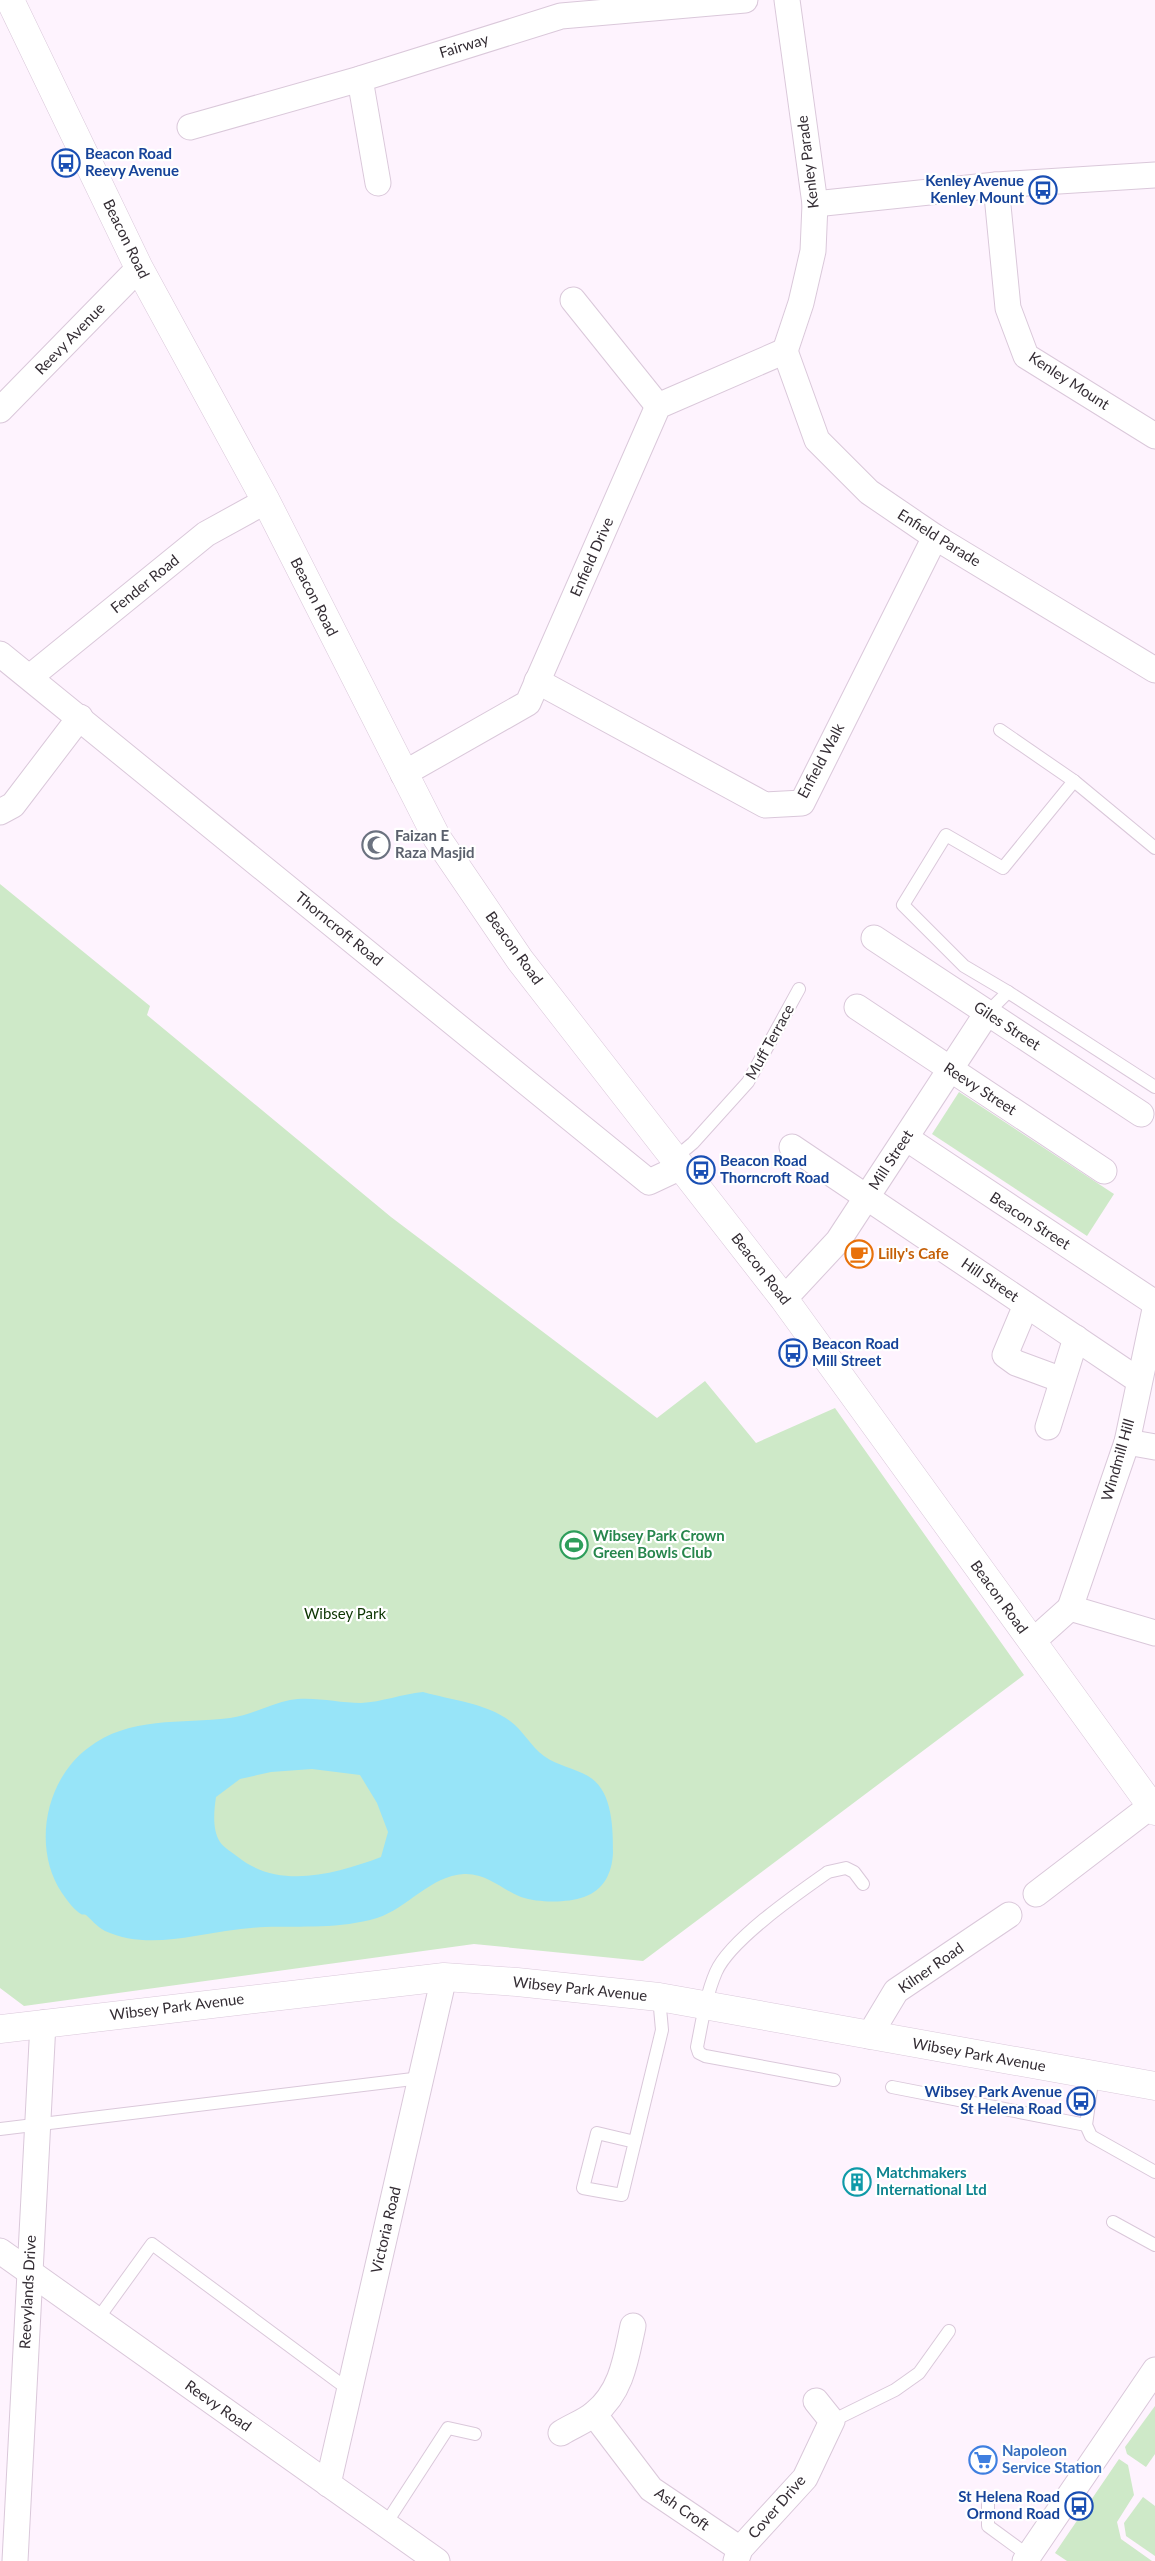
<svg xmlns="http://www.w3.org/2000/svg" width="1155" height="2561" viewBox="0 0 1155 2561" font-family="Lato,sans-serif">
<rect width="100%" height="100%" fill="#fef3fe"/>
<g fill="#cee9c8">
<path d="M0,884L150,1006L147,1015L391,1217L657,1418L705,1381L756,1443L835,1408L1024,1675L643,1961L474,1944L24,2006L0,1988Z"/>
<path d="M959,1092L1114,1194L1087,1236L932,1134Z"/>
<path d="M1155,2406V2454L1146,2467L1127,2454L1125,2447Z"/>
<path d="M1119,2459L1128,2465L1134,2495L1117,2522L1121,2539L1152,2561H1067L1055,2553Z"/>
<path d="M1143,2497L1155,2506V2556L1126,2536L1124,2523Z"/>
</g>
<path fill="#97e4f8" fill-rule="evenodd" d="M423,1692C451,1700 486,1703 510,1721C523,1730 531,1747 544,1756C558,1766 574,1768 588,1776C613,1790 613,1829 613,1853C612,1873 604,1890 584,1897C567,1903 539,1903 521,1897C501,1889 487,1873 464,1874C430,1876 408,1908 377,1918C340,1929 302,1926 265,1927C241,1928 219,1932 195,1936C165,1941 133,1944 105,1931C96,1926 91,1919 86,1915C84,1914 82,1915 81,1914C74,1910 67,1900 62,1893C32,1848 45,1780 88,1748C129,1716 181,1724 230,1718C251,1715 270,1704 290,1700C313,1696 338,1703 361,1703C382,1702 402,1694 423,1692ZM312,1769L360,1775L377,1803L388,1832L381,1857C336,1874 279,1890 238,1857C233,1853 224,1848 220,1842C212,1829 214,1811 216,1797L240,1779L271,1772Z"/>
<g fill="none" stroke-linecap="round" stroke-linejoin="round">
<g stroke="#dac8da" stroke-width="14">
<g id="service">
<path d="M1000,730L1074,781"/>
<path d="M1008,992L964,966L903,905L946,835L1003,868L1074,781L1155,848"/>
<path d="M987,1013L1008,992L1155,1087"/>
<path d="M675,1158L693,1143L748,1082L799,989"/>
<path d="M1093,2075L1086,2125L1091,2136L1155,2172"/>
<path d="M834,2080L705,2056L699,2053L697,2047C702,2022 706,1995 716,1972C730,1940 798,1893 828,1872L846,1868L854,1872L863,1884"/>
<path d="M892,2087L1086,2125"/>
<path d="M0,2129L421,2078"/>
<path d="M635,2142L597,2133L583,2188L622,2195L662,2030L659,1997"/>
<path d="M1113,2222L1155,2245"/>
<path d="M97,2320L152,2244L349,2390"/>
<path d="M832,2421L895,2390L919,2373L949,2331"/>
<path d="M988,2499V2526L1029,2556"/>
<path d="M385,2525L448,2428L475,2434"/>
</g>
</g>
<g stroke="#dac8da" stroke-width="27">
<g id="minor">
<path d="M360,79L378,183"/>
<path d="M190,127L360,79L561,16L745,0"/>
<path d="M996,185L1008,308L1026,356L1155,436"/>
<path d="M815,204L996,185L1155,175"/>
<path d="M573,300L658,406"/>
<path d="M785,351L817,440L869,492L935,537L1155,670"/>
<path d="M785,351L801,303L813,251L815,204L787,0"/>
<path d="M0,410L139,268"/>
<path d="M0,654L649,1182L681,1167"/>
<path d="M30,677L206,534L266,501"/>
<path d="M537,681L765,805L802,803L935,537"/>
<path d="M403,774L528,703L658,406L785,351"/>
<path d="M0,812L13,805L80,717"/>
<path d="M874,938L1141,1114"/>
<path d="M857,1007L1104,1171"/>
<path d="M906,1138L1155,1303"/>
<path d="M792,1147L1138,1380"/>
<path d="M784,1299L838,1241L987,1013"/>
<path d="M1026,1305L1005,1355L1016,1363L1062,1380"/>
<path d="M1048,1427L1076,1338"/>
<path d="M1127,1442L1155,1447"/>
<path d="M1070,1608L1127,1442L1155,1309"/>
<path d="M1032,1642L1070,1608L1155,1633"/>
<path d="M1036,1894L1151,1806"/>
<path d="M869,2036L896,1991L1009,1915"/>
<path d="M0,2251L437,2561"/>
<path d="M594,2414L651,2489L740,2549"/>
<path d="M561,2433C572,2426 586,2421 595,2413C622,2391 626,2358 633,2326"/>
<path d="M328,2484L444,1977"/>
<path d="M15,2561L43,2023"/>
<path d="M736,2561L740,2549L805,2478L832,2421L816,2401"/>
<path d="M1025,2561L1155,2370"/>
</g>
</g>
<g stroke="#dac8da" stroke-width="29">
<path id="tertiary" d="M0,2029L444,1977L517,1982L659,1997L1155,2086"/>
</g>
<g stroke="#dac8da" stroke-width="29">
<path id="secondary" d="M10,0L139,268L266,501L437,838L520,960L784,1299L1155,1811"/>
</g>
<use href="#service" stroke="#fff" stroke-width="12"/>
<use href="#minor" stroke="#fff" stroke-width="25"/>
<use href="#tertiary" stroke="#fff" stroke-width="28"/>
<use href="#secondary" stroke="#fff" stroke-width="28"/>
</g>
<defs>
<g id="bus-ring" transform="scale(1.4375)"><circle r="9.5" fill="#fff" stroke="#1a4fb4" stroke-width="1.5"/><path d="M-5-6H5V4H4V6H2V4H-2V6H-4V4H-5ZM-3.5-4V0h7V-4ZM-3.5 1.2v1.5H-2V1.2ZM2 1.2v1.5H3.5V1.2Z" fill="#1a4fb4"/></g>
<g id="mosque-ring" transform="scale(1.4375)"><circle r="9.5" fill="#fff" stroke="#6b7280" stroke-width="1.5"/><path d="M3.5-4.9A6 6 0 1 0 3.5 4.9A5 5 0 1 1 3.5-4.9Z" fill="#6b7280"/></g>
<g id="cafe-ring" transform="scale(1.4375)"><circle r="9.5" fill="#fff" stroke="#e8710a" stroke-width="1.5"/><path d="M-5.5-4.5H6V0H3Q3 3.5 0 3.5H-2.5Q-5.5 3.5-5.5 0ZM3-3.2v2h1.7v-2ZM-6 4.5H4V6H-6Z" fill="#e8710a"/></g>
<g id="stadium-ring" transform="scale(1.4375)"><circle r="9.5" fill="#fff" stroke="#2e9e5b" stroke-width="1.5"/><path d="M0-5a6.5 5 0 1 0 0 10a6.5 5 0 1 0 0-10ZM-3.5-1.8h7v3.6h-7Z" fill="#2e9e5b"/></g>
<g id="building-ring" transform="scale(1.4375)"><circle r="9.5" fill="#fff" stroke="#0f9aa8" stroke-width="1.5"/><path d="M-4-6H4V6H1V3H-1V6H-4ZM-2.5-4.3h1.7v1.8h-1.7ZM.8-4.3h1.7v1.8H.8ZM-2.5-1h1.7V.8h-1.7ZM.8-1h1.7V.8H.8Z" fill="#0f9aa8"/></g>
<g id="supermarket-ring" transform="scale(1.4375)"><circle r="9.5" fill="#fff" stroke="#3f7fe0" stroke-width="1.5"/><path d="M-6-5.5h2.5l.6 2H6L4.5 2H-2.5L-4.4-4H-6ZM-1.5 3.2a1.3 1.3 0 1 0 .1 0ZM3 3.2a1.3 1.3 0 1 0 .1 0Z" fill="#3f7fe0"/></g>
</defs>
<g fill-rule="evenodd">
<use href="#bus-ring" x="66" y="163"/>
<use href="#bus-ring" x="1043" y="190"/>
<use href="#mosque-ring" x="376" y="845"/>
<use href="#bus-ring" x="701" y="1170"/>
<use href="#cafe-ring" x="859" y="1254"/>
<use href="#bus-ring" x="793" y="1353"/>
<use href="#stadium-ring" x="574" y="1545"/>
<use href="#bus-ring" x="1081" y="2101"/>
<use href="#building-ring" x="857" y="2182"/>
<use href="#supermarket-ring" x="983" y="2460"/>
<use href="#bus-ring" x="1079" y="2506"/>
</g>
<g text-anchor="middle" stroke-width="4.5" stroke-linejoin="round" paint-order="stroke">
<g font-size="15" fill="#342d34" stroke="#fff">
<text transform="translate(464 46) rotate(-17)" y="5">Fairway</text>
<text transform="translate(808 162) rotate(-97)" y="5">Kenley Parade</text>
<text transform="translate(126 239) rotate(64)" y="5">Beacon Road</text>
<text transform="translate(70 339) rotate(-46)" y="5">Reevy Avenue</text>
<text transform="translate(1069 381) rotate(33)" y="5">Kenley Mount</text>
<text transform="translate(939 538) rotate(32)" y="5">Enfield Parade</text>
<text transform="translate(592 557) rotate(-66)" y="5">Enfield Drive</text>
<text transform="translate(145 584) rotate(-39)" y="5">Fender Road</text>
<text transform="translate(314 597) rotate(63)" y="5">Beacon Road</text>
<text transform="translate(821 761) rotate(-62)" y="5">Enfield Walk</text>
<text transform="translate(339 929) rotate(39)" y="5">Thorncroft Road</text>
<text transform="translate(514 948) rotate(54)" y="5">Beacon Road</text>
<text transform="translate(1007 1026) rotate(33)" y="5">Giles Street</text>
<text transform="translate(770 1042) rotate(-61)" y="5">Muff Terrace</text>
<text transform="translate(980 1089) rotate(33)" y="5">Reevy Street</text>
<text transform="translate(891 1160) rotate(-57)" y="5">Mill Street</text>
<text transform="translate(1030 1221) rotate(33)" y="5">Beacon Street</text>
<text transform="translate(761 1269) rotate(52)" y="5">Beacon Road</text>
<text transform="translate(990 1280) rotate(34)" y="5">Hill Street</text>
<text transform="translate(1118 1460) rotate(-74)" y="5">Windmill Hill</text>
<text transform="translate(999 1597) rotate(54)" y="5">Beacon Road</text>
<text transform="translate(931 1968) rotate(-35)" y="5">Kilner Road</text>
<text transform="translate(580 1989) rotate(6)" y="5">Wibsey Park Avenue</text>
<text transform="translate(177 2007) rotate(-7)" y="5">Wibsey Park Avenue</text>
<text transform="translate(979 2055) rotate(10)" y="5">Wibsey Park Avenue</text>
<text transform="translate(386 2230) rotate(-77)" y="5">Victoria Road</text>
<text transform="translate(28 2292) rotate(-87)" y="5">Reevylands Drive</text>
<text transform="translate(218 2406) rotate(35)" y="5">Reevy Road</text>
<text transform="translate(777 2507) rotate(-49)" y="5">Cover Drive</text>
<text transform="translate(682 2509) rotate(35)" y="5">Ash Croft</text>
</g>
<g font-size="15" font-weight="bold" fill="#164399" stroke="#fff" text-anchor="start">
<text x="85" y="159">Beacon Road<tspan x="85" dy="17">Reevy Avenue</tspan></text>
<text x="1024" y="186" text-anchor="end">Kenley Avenue<tspan x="1024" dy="17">Kenley Mount</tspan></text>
<text x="720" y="1166">Beacon Road<tspan x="720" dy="17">Thorncroft Road</tspan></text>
<text x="812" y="1349">Beacon Road<tspan x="812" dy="17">Mill Street</tspan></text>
<text x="1062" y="2097" text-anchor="end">Wibsey Park Avenue<tspan x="1062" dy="17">St Helena Road</tspan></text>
<text x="1060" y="2502" text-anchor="end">St Helena Road<tspan x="1060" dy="17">Ormond Road</tspan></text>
</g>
<g font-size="15" font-weight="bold" fill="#5b616d" stroke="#fff" text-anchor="start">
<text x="395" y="841">Faizan E<tspan x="395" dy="17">Raza Masjid</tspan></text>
</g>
<g font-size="15" font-weight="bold" fill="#c56008" stroke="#fff" text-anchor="start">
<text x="878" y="1259">Lilly's Cafe</text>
</g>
<g font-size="15" font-weight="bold" fill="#27864d" stroke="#fff" text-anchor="start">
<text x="593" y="1541">Wibsey Park Crown<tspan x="593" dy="17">Green Bowls Club</tspan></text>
</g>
<g font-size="15" fill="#0d3502" stroke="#fff">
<text x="345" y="1619">Wibsey Park</text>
</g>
<g font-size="15" font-weight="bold" fill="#0d838f" stroke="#fff" text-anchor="start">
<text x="876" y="2178">Matchmakers<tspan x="876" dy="17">International Ltd</tspan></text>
</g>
<g font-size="15" font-weight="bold" fill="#366cbe" stroke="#fff" text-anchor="start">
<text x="1002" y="2456">Napoleon<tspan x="1002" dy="17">Service Station</tspan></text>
</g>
</g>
</svg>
